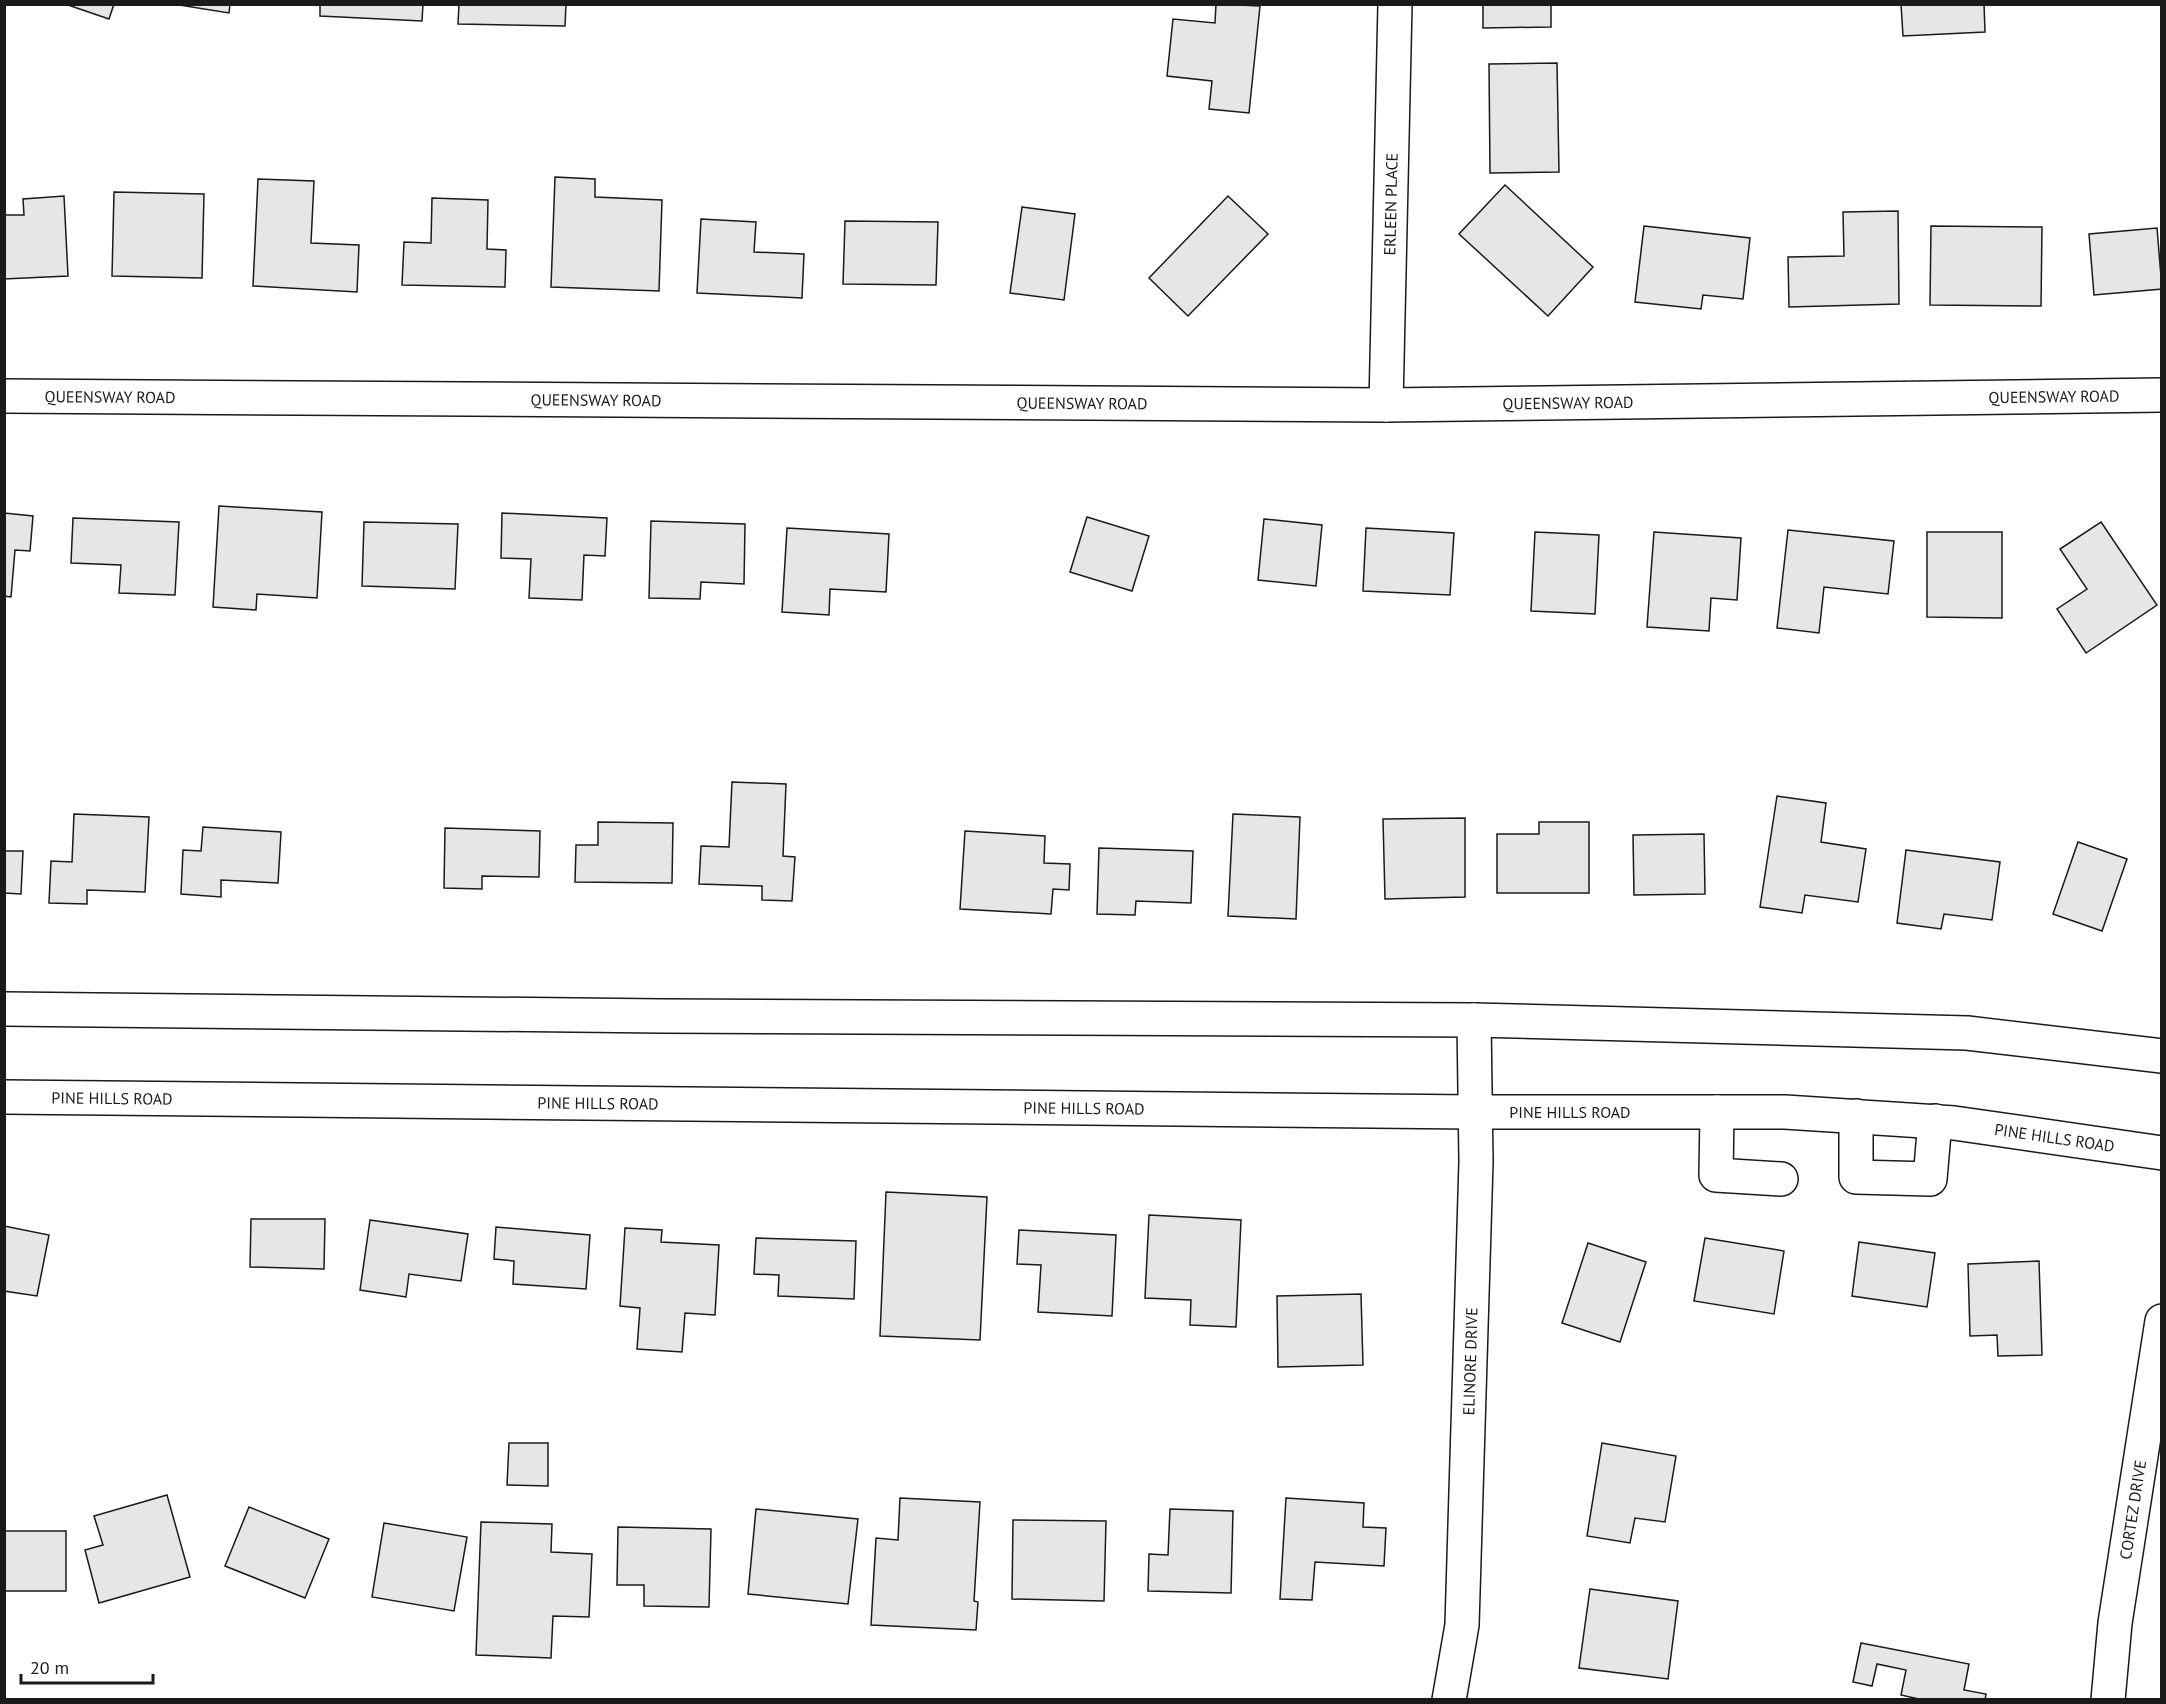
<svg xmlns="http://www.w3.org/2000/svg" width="2166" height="1704" viewBox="0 0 2166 1704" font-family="'PT Sans',sans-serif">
<rect width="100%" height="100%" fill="#fff"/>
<g fill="#e6e6e6" stroke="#1a1a1a" stroke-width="1.5">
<path d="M65,4H114L109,19Z"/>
<path d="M173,4H230L229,13Z"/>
<path d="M320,4H423L422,21L320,16Z"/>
<path d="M459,4H566L565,26L458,24Z"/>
<path d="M1216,4L1260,6L1249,113L1209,109L1212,81L1167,76L1173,19L1215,23Z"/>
<path d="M1483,4H1551V27L1483,28Z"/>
<path d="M1901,4H1984L1985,32L1903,36Z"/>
<path d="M1557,63L1559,172L1490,173L1489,64Z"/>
<path d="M555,177L595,179V197L662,200L659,291L551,287Z"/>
<path d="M258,179L314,181L311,243L359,245L357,292L253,286Z"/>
<path d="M1505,185L1593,267L1548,316L1459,234Z"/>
<path d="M114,192L204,194L202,278L112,276Z"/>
<path d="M64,196L68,276L4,279V215H24L23,199Z"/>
<path d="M1228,196L1268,234L1188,316L1149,278Z"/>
<path d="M432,198L488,200L487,249L506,250L505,287L402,285L404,242L431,243Z"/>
<path d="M1022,207L1075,214L1064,300L1010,293Z"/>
<path d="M1898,211L1899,304L1789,307L1788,257L1844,256L1843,212Z"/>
<path d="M701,219L756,222L754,252L804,254L802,298L697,293Z"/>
<path d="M845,221L938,222L936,285L843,284Z"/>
<path d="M1644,226L1750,238L1743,299L1703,295L1701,309L1635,302Z"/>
<path d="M1931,226L2042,227L2041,306L1930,305Z"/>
<path d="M2157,228L2162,289L2094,295L2089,234Z"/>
<path d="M219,506L322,512L317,598L257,594L256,610L213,607Z"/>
<path d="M4,513L33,516L30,551L15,550L11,597L4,596Z"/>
<path d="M502,513L607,518L605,556L584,555L582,600L529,598L531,559L501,558Z"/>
<path d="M1087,517L1149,536L1132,591L1070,572Z"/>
<path d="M73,518L179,522L175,595L119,593L121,565L71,563Z"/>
<path d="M1264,519L1322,525L1316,586L1258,580Z"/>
<path d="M651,521L745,524L744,584L701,582L700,599L649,598Z"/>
<path d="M364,522L458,524L455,589L362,586Z"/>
<path d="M2101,522L2157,605L2086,653L2057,609L2087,589L2060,549Z"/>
<path d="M787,528L889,534L886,592L830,589L829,615L782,612Z"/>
<path d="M1366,528L1454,533L1450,595L1363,591Z"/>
<path d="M1788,530L1894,541L1888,594L1824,587L1819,633L1777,628Z"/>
<path d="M1535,532L1599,535L1595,614L1531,611Z"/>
<path d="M1654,532L1741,538L1737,600L1711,598L1709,631L1647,627Z"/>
<path d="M1927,532H2002V618L1927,617Z"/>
<path d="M732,782L786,784L783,856L795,857L792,901L762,900V886L699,884L701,846L729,847Z"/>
<path d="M1777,796L1826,803L1821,842L1866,849L1858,902L1805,895L1802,913L1760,907Z"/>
<path d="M74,814L149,817L145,892L87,890V904L49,903L51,861L72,862Z"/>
<path d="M1233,814L1300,817L1296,919L1228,916Z"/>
<path d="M1465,818V897L1385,899L1383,819Z"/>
<path d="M598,822L673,823L672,883L575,882L576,845H598Z"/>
<path d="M1539,822H1589V893H1497V834H1539Z"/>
<path d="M203,827L281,832L278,883L221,880V897L181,894L183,850L201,851Z"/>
<path d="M445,828L540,831L539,877L482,876V889L444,888Z"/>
<path d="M965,831L1045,836L1044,863L1070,864L1069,890L1053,889L1051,914L960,909Z"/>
<path d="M1704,834L1705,894L1634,895L1633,835Z"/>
<path d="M2078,842L2127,859L2102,931L2053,914Z"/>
<path d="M1099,848L1193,851L1191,903L1136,901L1135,915L1097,914Z"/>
<path d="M1906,850L2000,862L1992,920L1944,914L1941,929L1897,923Z"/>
<path d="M4,851H23L21,894L4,893Z"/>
<path d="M886,1192L987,1197L980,1340L880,1336Z"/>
<path d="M1149,1215L1241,1220L1236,1327L1190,1325L1191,1300L1145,1298Z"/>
<path d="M251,1219H325L324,1269L250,1267Z"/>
<path d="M370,1220L468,1234L461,1281L409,1274L406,1297L360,1290Z"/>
<path d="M4,1226L49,1235L37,1296L4,1291Z"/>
<path d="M496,1227L590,1235L586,1289L513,1284L514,1261L494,1259Z"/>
<path d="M625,1228L662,1230L661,1242L719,1245L715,1315L685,1313L682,1352L637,1349L640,1308L620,1306Z"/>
<path d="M1019,1230L1116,1235L1112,1316L1038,1312L1041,1265L1017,1264Z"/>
<path d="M756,1238L856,1241L854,1299L778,1296L779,1275L754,1274Z"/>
<path d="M1705,1238L1784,1251L1774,1314L1694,1301Z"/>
<path d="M1859,1242L1935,1253L1927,1307L1852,1296Z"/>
<path d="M1588,1243L1646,1262L1620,1342L1562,1323Z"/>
<path d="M2039,1261L2042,1355L1998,1356L1997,1335L1970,1336L1968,1264Z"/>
<path d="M1361,1294L1363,1365L1278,1367L1277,1296Z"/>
<path d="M509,1443H548V1486L507,1485Z"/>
<path d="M1602,1443L1676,1456L1665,1522L1635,1518L1630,1543L1587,1536Z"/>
<path d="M167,1495L190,1577L99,1603L85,1550L103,1545L94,1516Z"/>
<path d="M900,1498L980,1502L974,1601L978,1602L976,1630L871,1625L876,1538L898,1540Z"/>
<path d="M1286,1498L1364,1503L1363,1527L1386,1528L1384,1566L1315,1562L1312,1600L1280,1599Z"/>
<path d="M249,1507L329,1539L305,1598L225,1566Z"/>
<path d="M756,1509L858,1519L848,1604L748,1594Z"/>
<path d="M1170,1509L1233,1511L1231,1593L1148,1591L1149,1554L1168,1555Z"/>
<path d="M1013,1520L1106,1521L1104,1601L1012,1599Z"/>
<path d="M481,1522L552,1524L551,1552L592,1554L589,1617L553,1616L551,1658L476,1655Z"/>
<path d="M384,1523L467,1537L454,1611L372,1597Z"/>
<path d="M618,1527L711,1529L709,1607L644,1606V1585H617Z"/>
<rect x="4" y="1531" width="62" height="60"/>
<path d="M1590,1589L1678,1601L1668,1679L1579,1668Z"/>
<path d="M1861,1643L1969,1664L1964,1690L1986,1694L1985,1700H1923L1901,1695L1906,1670L1877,1664L1872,1686L1853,1682Z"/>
</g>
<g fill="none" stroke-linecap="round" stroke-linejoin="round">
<g stroke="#1a1a1a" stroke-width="36">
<g id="minor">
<path id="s1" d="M4,396L1386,405L2162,395"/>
<path id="s2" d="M1386,405L1395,4"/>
<path d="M1717,1112L1716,1175L1781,1179"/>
<path d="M1856,1116V1177L1930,1179L1935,1121"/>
<path id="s3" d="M1449,1700L1462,1625L1476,1162L1474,1020"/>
<path id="s4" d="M2108,1700L2115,1623L2162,1321"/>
</g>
</g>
<g stroke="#1a1a1a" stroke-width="36">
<g id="major">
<path d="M4,1009L662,1016L1474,1020L1967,1033L2162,1056"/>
<path id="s5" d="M4,1097L1475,1112H1785L1954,1123L2162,1153"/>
</g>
</g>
<use href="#minor" stroke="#fff" stroke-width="33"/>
<use href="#major" stroke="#fff" stroke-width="33"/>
</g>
<g text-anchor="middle" stroke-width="4.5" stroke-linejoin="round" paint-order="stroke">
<g font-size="16" fill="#1a1a1a" stroke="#fff">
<text dy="6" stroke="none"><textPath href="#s2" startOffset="201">ERLEEN PLACE</textPath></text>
<text dy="6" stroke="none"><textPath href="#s1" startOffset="2050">QUEENSWAY ROAD</textPath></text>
<text dy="6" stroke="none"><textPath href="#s1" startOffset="106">QUEENSWAY ROAD</textPath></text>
<text dy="6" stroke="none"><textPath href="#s1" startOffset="592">QUEENSWAY ROAD</textPath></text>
<text dy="6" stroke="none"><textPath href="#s1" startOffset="1564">QUEENSWAY ROAD</textPath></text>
<text dy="6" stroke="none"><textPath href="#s1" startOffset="1078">QUEENSWAY ROAD</textPath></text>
<text dy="6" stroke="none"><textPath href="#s5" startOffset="108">PINE HILLS ROAD</textPath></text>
<text dy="6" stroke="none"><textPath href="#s5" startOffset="594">PINE HILLS ROAD</textPath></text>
<text dy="6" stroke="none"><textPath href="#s5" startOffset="1080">PINE HILLS ROAD</textPath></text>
<text dy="6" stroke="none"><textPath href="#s5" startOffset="1566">PINE HILLS ROAD</textPath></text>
<text dy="6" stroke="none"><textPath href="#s5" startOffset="2052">PINE HILLS ROAD</textPath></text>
<text dy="6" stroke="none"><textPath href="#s3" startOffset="340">ELINORE DRIVE</textPath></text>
<text dy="6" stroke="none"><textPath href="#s4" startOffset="192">CORTEZ DRIVE</textPath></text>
</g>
</g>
<rect width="2166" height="1704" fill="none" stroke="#1a1a1a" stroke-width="12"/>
<path d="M21 1674v9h132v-9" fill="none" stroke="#1a1a1a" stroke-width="3"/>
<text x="30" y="1674" font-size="18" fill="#1a1a1a" stroke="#ffffff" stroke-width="4.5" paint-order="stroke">20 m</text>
</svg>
